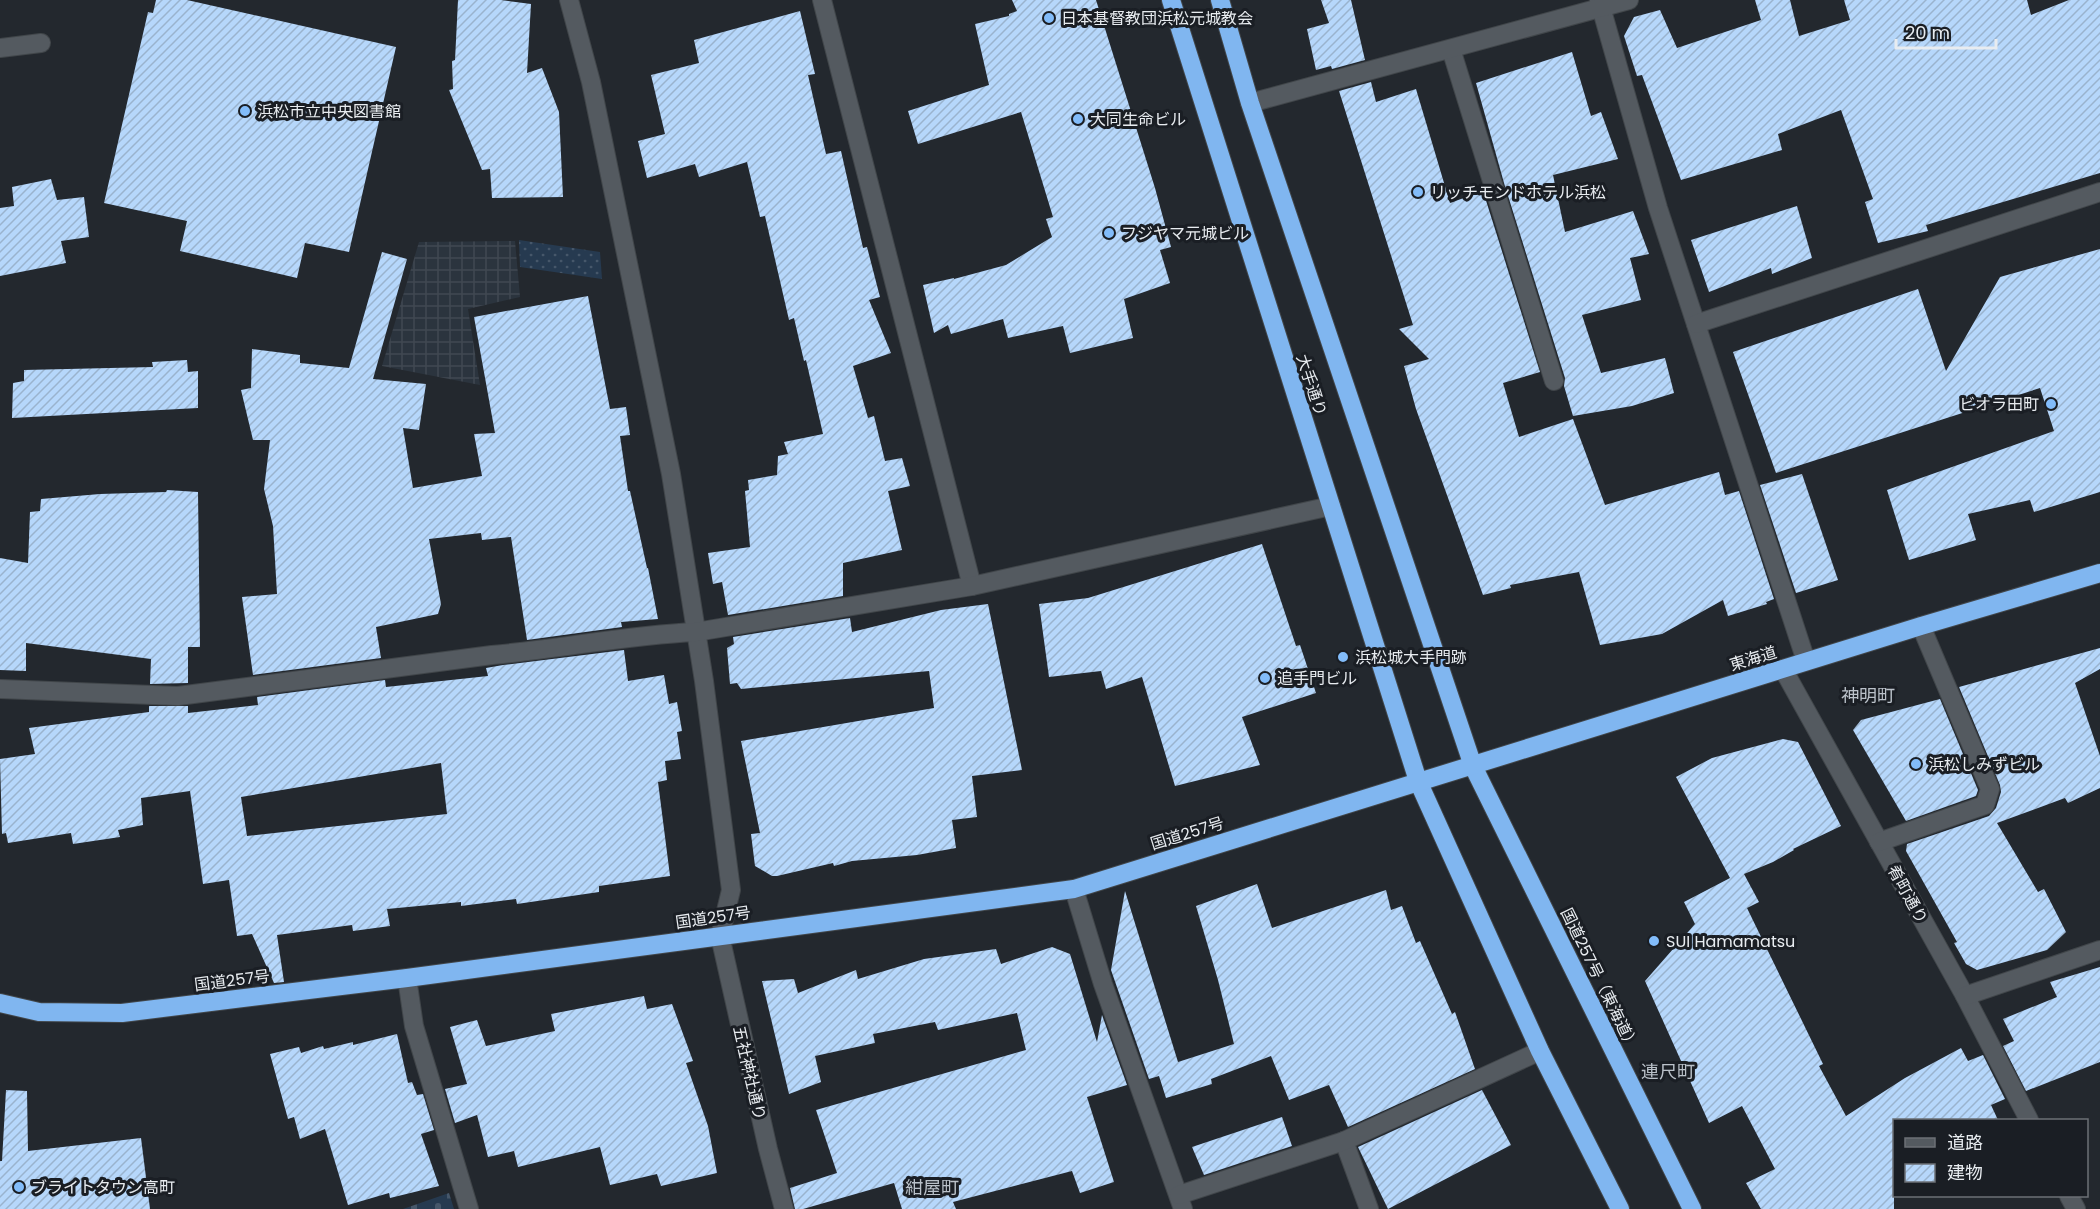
<svg xmlns="http://www.w3.org/2000/svg" width="2100" height="1209" viewBox="0 0 2100 1209" font-family="Poppins,'Noto Sans JP',sans-serif">
<defs>
<pattern id="industrial-grid" width="8" height="8" patternUnits="userSpaceOnUse" patternTransform="scale(1.5)"><rect width="8" height="8" fill="#2b343e"/><path d="M0 4h8M4 0v8" fill="none" stroke="#404851"/></pattern>
<pattern id="grass-dots" width="8" height="8" patternUnits="userSpaceOnUse" patternTransform="scale(1.5)"><rect width="8" height="8" fill="#263a50"/><path d="M2 2h.1M6 6h.1" fill="none" stroke="#46576a" stroke-width="1.8" stroke-linecap="round"/></pattern>
<pattern id="cemetery-stones" width="16" height="16" patternUnits="userSpaceOnUse" patternTransform="scale(1.5)"><rect width="16" height="16" fill="#263a50"/><path d="M2 7V4a2 2 0 0 1 4 0v3zM10 15v-3a2 2 0 0 1 4 0v3z" fill="#46576a"/></pattern>
<pattern id="building-hatch" width="6" height="6" patternUnits="userSpaceOnUse" patternTransform="scale(1.5)"><rect width="6" height="6" fill="#b6d7fb"/><path d="M-1 1l2-2M0 6l6-6M5 7l2-2" fill="none" stroke="#9ab3ce"/></pattern>
</defs>
<rect width="100%" height="100%" fill="#23282e"/>
<path fill="url(#industrial-grid)" d="M515,241L520,297L468,309L480,385L382,366L419,242Z"/>
<path fill="url(#grass-dots)" d="M519,240L600,252L602,279L520,267Z"/>
<path fill="url(#cemetery-stones)" d="M449,1193L454,1209H403Z"/>
<g fill="url(#building-hatch)" fill-rule="evenodd">
<path d="M156,0H187L396,47L349,252L305,243L297,278L180,251L187,221L104,203L148,12L153,13Z"/>
<path d="M458,0H501L531,4L527,73L542,68L559,112L563,197L492,198L490,169L482,170L449,90L453,89L452,61L455,60Z"/>
<path d="M1012,0H1096L1155,188L1171,247L1160,250L1170,283L1124,299L1133,338L1070,353L1063,326L1008,338L1003,319L951,334L948,325L934,333L923,285L954,278V279L1006,265L1052,237L1046,219L1053,217L1021,112L918,144L908,111L989,85L975,24L1009,16V14L1017,11Z"/>
<path d="M1321,0H1351L1365,60L1332,69L1331,66L1316,70L1307,29L1329,23Z"/>
<path d="M1755,0H1790L1799,36L1850,20L1844,0H2027L2031,15L2069,0H2100V173L1926,225L1928,231L1878,243L1865,202L1873,199L1841,110L1778,134L1782,150L1681,180L1642,75L1637,76L1624,36L1634,17L1660,10L1677,48L1761,20Z"/>
<path d="M800,11L815,74L808,75L826,154L841,151L863,248L867,247L880,297L869,300L891,353L853,366L868,418L874,416L885,461L902,458L910,486L888,491L902,550L843,563V596L728,615L722,582L713,584L708,553L750,547L745,491L749,490L748,480L777,475L778,456L788,454L784,442L823,434L806,360L804,361L794,318L789,320L765,216L760,217L747,162L699,177L695,164L647,178L638,141L665,134L651,75L699,63L694,40Z"/>
<path d="M1572,52L1591,116L1601,112L1618,159L1553,175L1565,232L1633,211L1649,254L1630,258L1641,300L1582,315L1601,373L1665,358L1674,393L1632,406L1573,416L1564,386L1565,378L1504,183L1476,83Z"/>
<path d="M1371,82L1376,102L1416,89L1450,203L1483,191L1540,372L1503,383L1519,437L1573,419L1605,505L1719,472L1725,495L1739,491L1774,599L1766,602L1767,604L1728,616L1723,600L1662,634L1600,645L1579,572L1510,585L1511,588L1483,595L1416,409L1404,366L1429,359L1399,329L1413,325L1339,91Z"/>
<path d="M51,179L57,200L84,197L89,237L61,241L66,263L0,276V208L14,206L12,187Z"/>
<path d="M1797,206L1812,258L1772,274L1771,268L1709,292L1691,240Z"/>
<path d="M2100,249V492L2034,512L2030,500L1968,514L1976,540L1909,560L1887,490L2054,431L2040,388L1776,473L1733,352L1918,289L1946,371L2000,277Z"/>
<path d="M382,252L407,259L373,379L426,384L419,430L403,428L413,488L482,476L474,434L495,433L474,317L588,296L610,409L626,407L630,435L620,436L628,491H630L647,568H648L658,619L621,622L622,627L527,640L511,537L482,540L481,533L429,539L441,604L438,614L376,627L381,658L253,675L242,597L277,594L273,526L264,489L270,440H253L241,390L251,388L252,349L300,355V363L349,368Z"/>
<path d="M187,360L188,372L198,371V408L12,418L13,383L24,381V370L153,367L152,362Z"/>
<path d="M1802,474L1838,580L1796,593L1760,485Z"/>
<path d="M167,490L198,492L200,647H188V683L150,684L151,659L26,643V671L0,670V558L28,563L30,512L40,511L41,499L100,494L166,492Z"/>
<path d="M1262,544L1296,646L1300,645L1316,693L1242,717L1260,765L1175,786L1142,677L1106,689L1101,671L1049,677L1039,604L1088,598Z"/>
<path d="M988,604L1022,770L972,776L977,817L952,820L956,848L917,855L852,861L834,866L833,863L777,876H772L755,866L751,834L760,833L741,741L934,708L929,671L741,689L737,683L730,684L727,648L734,644L733,637L850,618L852,632L941,610Z"/>
<path d="M2100,648V669L2075,683L2100,756V788L2068,803L2065,798L1997,823L2038,892L2044,889L2066,932L2047,950L1977,970L1966,964L1954,943L1957,942L1906,851L1907,844L1989,816L1996,808L2001,792L2000,785L1959,687Z"/>
<path d="M624,650L628,681L664,675L669,704L677,702L682,731L677,732L681,759L665,761L667,780L658,782L670,876L599,886V892L517,904L516,899L461,906V902L387,909L390,926L353,931L352,925L277,935L284,982L274,983L252,934L237,936L229,880L203,884L190,791L141,798L143,825L118,830L120,837L73,844L71,833L8,843L6,833L2,834L0,759L35,754L29,728L149,712V706H188V713L258,705L257,697L385,680L386,687L488,676L486,668L503,665ZM441,763L447,814L247,836L241,797Z"/>
<path d="M1940,699L1978,790L1976,796L1906,821L1853,730L1861,720Z"/>
<path d="M1783,739L1798,742L1841,826L1793,849L1794,850L1773,862L1744,874L1759,902L1747,908L1823,1064L1819,1066L1846,1116L1905,1078L1961,1048L1968,1061L1983,1055L2005,1099L1991,1105L1998,1120H1894V1209H1761L1746,1183L1775,1169L1742,1106L1709,1123L1645,981L1695,924L1684,902L1730,878L1676,777L1712,758Z"/>
<path d="M1257,884L1272,928L1386,890L1391,910L1402,906L1416,943L1420,941L1452,1014L1455,1012L1475,1069L1348,1127L1329,1085L1289,1100L1271,1056L1211,1079L1212,1084L1166,1098L1159,1076L1149,1079L1111,970L1125,891L1178,1062L1234,1044L1218,980L1196,906Z"/>
<path d="M1052,947L1070,954L1097,1042L1102,1015L1127,1085L1087,1097L1114,1182L1080,1193L1072,1171L953,1202L956,1209H902L894,1183L803,1209H795L790,1188L837,1173L816,1110L1026,1050L1017,1013L938,1030L935,1022L873,1034L875,1043L815,1056L821,1082L789,1094L762,981L794,979L798,993L856,970L858,979L924,959L996,949L1001,964Z"/>
<path d="M2100,967V1062L2026,1091L2003,1046L2014,1041L2003,1019L2057,997L2050,982Z"/>
<path d="M644,996L647,1009L672,1004L693,1061L686,1063L708,1126L717,1173L661,1186L657,1174L610,1185L600,1147L518,1167L514,1151L488,1157L477,1115L455,1123L445,1089L467,1084L450,1027L477,1020L486,1046L555,1031L551,1014Z"/>
<path d="M397,1034L408,1083L412,1082L417,1095L423,1094L434,1130L421,1134L439,1186L390,1198L389,1193L348,1205L325,1129L300,1139L294,1117L288,1119L270,1054L299,1047L301,1053L323,1046L324,1049L353,1042V1045Z"/>
<path d="M6,1090L27,1091L28,1151L141,1138L150,1209H0V1161H2Z"/>
<path d="M1482,1090L1511,1145L1388,1209L1358,1147Z"/>
<path d="M1282,1117L1292,1146L1204,1175L1192,1147Z"/>
</g>
<g fill="none" stroke-linecap="round" stroke-linejoin="round">
<g stroke="#41464a" stroke-width="20">
<g id="minor">
<path d="M569,0L591,82L671,474L704,681L731,890L720,936L768,1149L784,1209"/>
<path d="M822,0L972,586"/>
<path d="M1599,0L1658,208L1806,661"/>
<path d="M0,48L41,43"/>
<path d="M1451,49L1554,381"/>
<path d="M1250,103L1629,0"/>
<path d="M1696,324L2100,192"/>
<path d="M1783,669L1965,996L2029,1120"/>
<path d="M0,689L178,696L492,655C560,649 627,635 696,632L972,586L1331,506"/>
<path d="M1879,842L1985,805L1990,789L1921,626"/>
<path d="M1074,889L1103,984L1183,1209"/>
<path d="M407,978L414,1026L469,1209"/>
<path d="M1965,996L2100,950"/>
<path d="M1344,1141L1369,1209"/>
<path d="M1179,1195L1344,1141L1540,1051"/>
<path d="M2069,1196L2076,1209"/>
</g>
</g>
<g stroke="#41464a" stroke-width="20">
<g id="highway">
<path d="M1171,0L1418,781L1540,1051L1620,1209"/>
<path d="M1220,0L1250,103L1473,766L1692,1209"/>
<path d="M0,1003L39,1012L122,1013L407,978L1074,889L1921,626L2100,573"/>
</g>
</g>
<use href="#minor" stroke="#545a60" stroke-width="18"/>
<use href="#highway" stroke="#80b6f0" stroke-width="18"/>
</g>
<g fill="#82bcfa" stroke="#1a1e24" stroke-width="2">
<circle cx="1049" cy="18" r="6"/>
<circle cx="245" cy="111" r="6"/>
<circle cx="1078" cy="119" r="6"/>
<circle cx="1418" cy="192" r="6"/>
<circle cx="1109" cy="233" r="6"/>
<circle cx="2051" cy="404" r="6"/>
<circle cx="1343" cy="657" r="6"/>
<circle cx="1265" cy="678" r="6"/>
<circle cx="1916" cy="764" r="6"/>
<circle cx="1654" cy="941" r="6"/>
<circle cx="19" cy="1187" r="6"/>
</g>
<g text-anchor="middle" stroke-width="6" stroke-linejoin="round" paint-order="stroke">
<g font-size="16" fill="#e8ecf0" stroke="#1a1e24" text-anchor="start">
<text x="1061" y="24">日本基督教団浜松元城教会</text>
<text x="257" y="117">浜松市立中央図書館</text>
<text x="1090" y="125">大同生命ビル</text>
<text x="1430" y="198">リッチモンドホテル浜松</text>
<text x="1121" y="239">フジヤマ元城ビル</text>
<text x="2039" y="410" text-anchor="end">ビオラ田町</text>
<text x="1355" y="663">浜松城大手門跡</text>
<text x="1277" y="684">追手門ビル</text>
<text x="1928" y="770">浜松しみずビル</text>
<text x="1666" y="947">SUI Hamamatsu</text>
<text x="31" y="1193">ブライトタウン高町</text>
</g>
<g font-size="16" fill="#e8ecf0" stroke="#1a1e24">
<text transform="translate(1312 385) rotate(72)" y="6">大手通り</text>
<text transform="translate(1753 658) rotate(-17)" y="6">東海道</text>
<text transform="translate(1187 833) rotate(-17)" y="6">国道257号</text>
<text transform="translate(1908 894) rotate(61)" y="6">肴町通り</text>
<text transform="translate(713 917) rotate(-8)" y="6">国道257号</text>
<text transform="translate(1600 979) rotate(64)" y="6">国道257号（東海道）</text>
<text transform="translate(232 980) rotate(-7)" y="6">国道257号</text>
<text transform="translate(750 1073) rotate(77)" y="6">五社神社通り</text>
</g>
<g font-size="18" fill="#bac1c9" stroke="#1a1e24">
<text x="1868" y="702">神明町</text>
<text x="1668" y="1078">連尺町</text>
<text x="932" y="1194">紺屋町</text>
</g>
</g>
<rect x="1893" y="1119" width="195" height="78" fill="#1a1e24" stroke="#6c7076" stroke-width="1.5"/>
<rect x="1905" y="1138" width="30" height="9" fill="#545a60" stroke="#6c7076" stroke-width="1.5"/>
<text x="1947" y="1149" font-size="18" fill="#e8ecf0">道路</text>
<rect x="1905" y="1164" width="30" height="18" fill="url(#building-hatch)" stroke="#6c7076" stroke-width="1.5"/>
<text x="1947" y="1179" font-size="18" fill="#e8ecf0">建物</text>
<path d="M1896 39v9h100v-9" fill="none" stroke="#e8ecf0" stroke-width="3"/>
<text x="1905" y="39" font-size="18" fill="#e8ecf0" stroke="#1a1e24" stroke-width="4.5" paint-order="stroke">20 m</text>
</svg>
